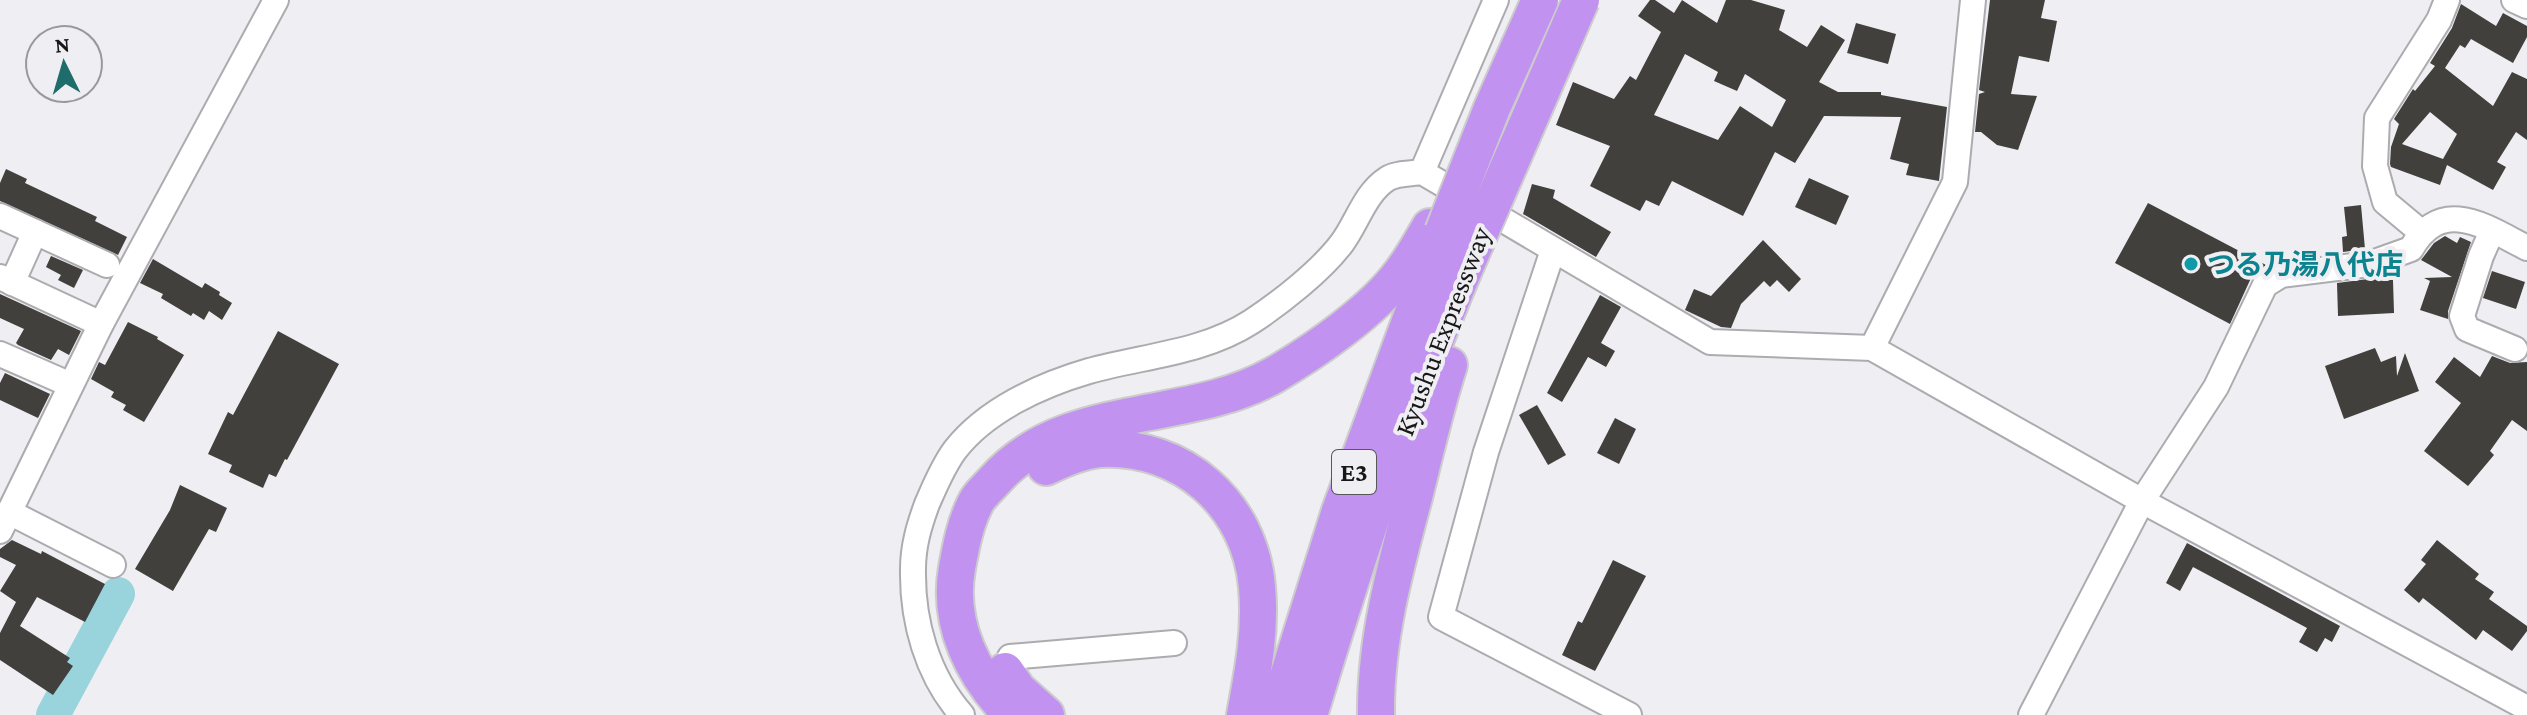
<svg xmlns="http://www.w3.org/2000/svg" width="2527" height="715" viewBox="0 0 2527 715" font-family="'Crimson Pro','Noto Sans JP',serif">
<rect width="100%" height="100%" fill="#efeff3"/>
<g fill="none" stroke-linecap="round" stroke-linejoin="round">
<path stroke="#99d3dc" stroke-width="34" d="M53,715L118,594"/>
</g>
<g fill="#42403d" fill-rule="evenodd">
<path d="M1650,0H1655L1674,13L1682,0L1717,23L1726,0H1751L1785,10L1779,30L1807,47L1821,25L1845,40L1819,82L1838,92H1881V95L1947,107L1939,181L1906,175L1909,164L1890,159L1901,117L1824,116L1795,163L1775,152L1743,216L1672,181L1659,206L1646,200L1640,211L1590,186L1610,146L1556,125L1573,82L1614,99L1630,76L1636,80L1661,32L1638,16ZM1685,54L1718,72L1714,81L1737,91L1745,74L1786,100L1772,127L1740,106L1718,140L1654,115Z"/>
<path d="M1990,0H2045L2041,18L2057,21L2049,62L2019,56L2011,94L2037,96L2018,150L1997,145L1981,132H1975L1979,94L1985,92L1979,90Z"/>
<path d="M2461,4L2496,26L2503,13L2527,26V37L2513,63L2471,39L2465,48L2460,45L2445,68L2493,106L2512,72L2527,79V140L2516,132L2497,162L2506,167L2493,190L2447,165L2440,185L2391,167L2390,164L2391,147L2399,124L2394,119L2413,89L2415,91L2435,66L2430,63L2452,28ZM2430,112L2457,134L2443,159L2402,144Z"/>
<path d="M1856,23L1896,34L1888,64L1847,53Z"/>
<path d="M6,169L27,179L25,183L97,217L95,221L127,237L118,255L0,201V183Z"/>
<path d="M1809,178L1849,196L1836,225L1795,207Z"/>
<path d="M1532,184L1555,190L1553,198L1611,232L1596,257L1523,214Z"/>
<path d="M2148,203L2266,265L2251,278L2230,324L2115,263Z"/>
<path d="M2361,205L2365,249L2343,252L2342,237L2347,236L2344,207Z"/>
<path d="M2445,236L2457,243L2460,237L2471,242L2448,311V319L2420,310L2430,281L2424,278L2452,277L2421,260L2434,243Z"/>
<path d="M1763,240L1801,279L1789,292L1777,280L1770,287L1764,281L1741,304L1731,328L1721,327L1685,310L1694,289L1711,296Z"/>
<path d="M51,256L83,270L74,288L58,280L61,275L46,267Z"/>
<path d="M153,259L202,288L205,283L220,292L219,295L232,303L222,320L209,311L204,320L193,313L191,316L161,298L163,294L140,283Z"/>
<path d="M2492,271L2525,282L2516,309L2483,298Z"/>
<path d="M2368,279L2393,280L2394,313L2338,316L2337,283Z"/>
<path d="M0,294L81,331L69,355L58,349L51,360L18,345L16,343L24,329L0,318Z"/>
<path d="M1600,295L1621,307L1601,343L1615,351L1606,367L1588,357L1562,402L1547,393Z"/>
<path d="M128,322L158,337L157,339L184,355L144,422L123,410L126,405L111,397L114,392L91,379L99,362L105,365Z"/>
<path d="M278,331L339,364L287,460L285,459L276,477L269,474L263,488L229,472L232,465L208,454L228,412L233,415Z"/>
<path d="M2375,348L2381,362L2396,356L2397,376L2405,353L2419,391L2344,419L2325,366Z"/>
<path d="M2492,356L2510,363L2527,362V431L2512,420L2490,451L2494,455L2468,486L2424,451L2461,403L2435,382L2454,357L2480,377Z"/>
<path d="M5,373L50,394L38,418L0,400V383Z"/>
<path d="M1537,405L1566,455L1548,465L1519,415Z"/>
<path d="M1615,418L1636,429L1619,464L1597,453Z"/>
<path d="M180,485L227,508L216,532L209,529L173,591L135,569L170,510Z"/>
<path d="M12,540L41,554L42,551L105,584L85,622L37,597L20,626L70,658L67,662L73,666L53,695L0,660V633L16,602L0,591L16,565L0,557V549Z"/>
<path d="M2437,540L2479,574L2475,579L2494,592L2489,599L2527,626V631L2512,651L2483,630L2476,640L2423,598L2419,603L2404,590L2426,564L2421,560Z"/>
<path d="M2187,543L2340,626L2332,642L2325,638L2317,652L2299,642L2307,628L2193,567L2180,591L2166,583Z"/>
<path d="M1613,560L1646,576L1595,671L1562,655L1578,621L1582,623Z"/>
</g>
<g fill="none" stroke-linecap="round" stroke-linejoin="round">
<g stroke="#acacb0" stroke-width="28">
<g id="minor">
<path d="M2514,0L2527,6"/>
<path d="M1422,172L1496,0"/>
<path d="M0,216L107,265"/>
<path d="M2492,231L2481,256L2462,316L2467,329L2515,349"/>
<path d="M2421,232L2385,202L2375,166L2377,118L2439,20L2447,0"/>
<path d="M1553,250L1486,452L1441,617L1629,715"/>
<path d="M0,277L101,324"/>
<path d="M12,283L35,232"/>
<path d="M1872,348L1955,182L1973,0"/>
<path d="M0,354L71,385"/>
<path d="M9,512L113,565"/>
<path d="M0,531L101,324L276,0"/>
<path d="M1010,657L1174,643"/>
<path d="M962,715C927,675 912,621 913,569C913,546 919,526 927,504C935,486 943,466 955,450C986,410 1041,385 1089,371C1142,356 1203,353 1251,322C1280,303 1321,271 1342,243C1357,223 1365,193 1387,179C1396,173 1411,174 1422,172L1710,342L1872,348L2142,501L2527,708"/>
<path d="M2031,715L2142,501L2216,387L2265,285L2281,275L2369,264L2411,249C2442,195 2486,227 2527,248"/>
</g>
</g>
<g stroke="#ccc" stroke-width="40">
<g id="highway">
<path d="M1046,467C1062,459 1081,451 1099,449C1182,444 1250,504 1257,587C1261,631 1253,672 1245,715"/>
<path d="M1005,671L1018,690L1046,715"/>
<path d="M1012,715C973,676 947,624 957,568C961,546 965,524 975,504C979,495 988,488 994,481C1065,400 1186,425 1274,375C1315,351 1373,311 1401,273C1412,259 1421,242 1430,227"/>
<path d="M1276,715L1340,511L1440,240"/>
<path d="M1309,715C1357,557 1409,395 1475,244"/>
<path d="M1376,715C1375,641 1395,568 1414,497C1425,453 1435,408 1449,365"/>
</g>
</g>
<use href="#minor" stroke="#fff" stroke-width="24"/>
<use href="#highway" stroke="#c192ef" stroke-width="36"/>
<g stroke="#ccc" stroke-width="40" stroke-linecap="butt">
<g id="highway-bridge">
<path d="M1443,232L1492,108L1540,0"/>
<path d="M1475,244L1581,0"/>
</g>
</g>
<use href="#highway-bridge" stroke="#c192ef" stroke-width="36"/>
</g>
<circle fill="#0f9aa8" stroke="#efeff3" stroke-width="3" cx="2191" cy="264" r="8"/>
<g text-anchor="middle" stroke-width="8" stroke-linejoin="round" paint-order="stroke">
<rect fill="#efeff3" stroke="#58585a" stroke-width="2" x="1332" y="450" width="44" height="44" rx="6"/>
<g font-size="26" font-weight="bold" fill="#171718">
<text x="1354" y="481">E3</text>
</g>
<g font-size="28" font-weight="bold" fill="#0d838f" stroke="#efeff3" text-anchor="start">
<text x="2207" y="274">つる乃湯八代店</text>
</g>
<g font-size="28" fill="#171718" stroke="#efeff3">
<text transform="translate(1442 331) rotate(-69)" y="10">Kyushu Expressway</text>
</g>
</g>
<g transform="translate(64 64) rotate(355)"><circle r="38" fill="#efeff3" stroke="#99999b" stroke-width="2"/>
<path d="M0-6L14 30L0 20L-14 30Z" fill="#1f6c6c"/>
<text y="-12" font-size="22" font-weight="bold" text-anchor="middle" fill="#171718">N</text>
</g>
</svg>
